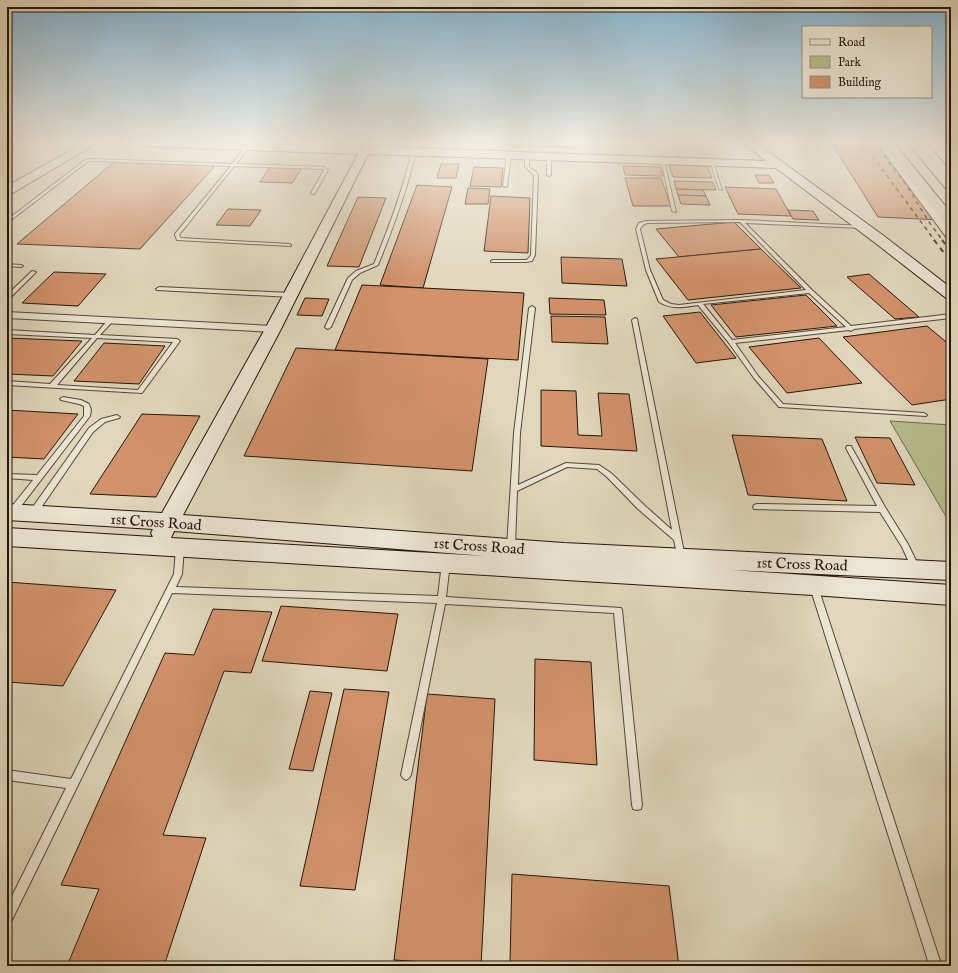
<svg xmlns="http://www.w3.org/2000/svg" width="958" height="973" viewBox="0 0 958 973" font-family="'IM FELL English',serif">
<rect width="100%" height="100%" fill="#e0d7bc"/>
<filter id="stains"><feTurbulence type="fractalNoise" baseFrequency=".005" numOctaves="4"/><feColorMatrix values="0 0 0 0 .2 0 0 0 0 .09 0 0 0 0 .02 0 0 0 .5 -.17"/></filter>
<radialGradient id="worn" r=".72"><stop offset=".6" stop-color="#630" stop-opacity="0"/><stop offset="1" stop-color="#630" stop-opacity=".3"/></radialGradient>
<path fill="#b7bd8d" stroke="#6e6a4c" d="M890,421L951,425V525Z"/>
<g fill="#d2926b" stroke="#25170a">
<path d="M529,143H579V148L529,146Z"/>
<path d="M832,144L885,147L941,220L878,217Z"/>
<path d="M114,162L215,166L140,249L17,244Z"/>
<path d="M441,164H459L456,178H437Z"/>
<path d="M669,165L707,166L712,178L673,177Z"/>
<path d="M623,166L660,167L663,176L625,175Z"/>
<path d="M270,167L302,168L292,183L260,182Z"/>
<path d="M474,167L503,168L501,187L470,186Z"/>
<path d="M755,175H769L774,183H759Z"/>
<path d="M625,178H661L671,206H633Z"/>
<path d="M674,181L713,182L716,190L676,189Z"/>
<path d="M417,185L452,187L423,288L380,285Z"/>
<path d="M725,187L776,189L791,216L738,214Z"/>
<path d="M468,188L490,189L488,204H465Z"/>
<path d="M676,189L703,190L706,196L678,195Z"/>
<path d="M678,195L706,196L710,205L681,204Z"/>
<path d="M491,196L530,198L528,253L484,251Z"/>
<path d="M358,197L386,198L359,267L327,266Z"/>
<path d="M228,209L261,210L250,226L216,225Z"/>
<path d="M788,210L813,211L819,220L793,219Z"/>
<path d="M734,222L761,249L679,257L656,229Z"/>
<path d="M761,249L801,288L688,300L656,259Z"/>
<path d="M561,257L622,259L627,286L562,283Z"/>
<path d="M54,272L106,274L78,306L22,303Z"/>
<path d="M869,274L919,317L895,319L847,277Z"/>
<path d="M362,285L524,293L518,360L335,350Z"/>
<path d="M806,295L837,326L736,337L711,305Z"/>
<path d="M305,298L329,299L322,316L297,315Z"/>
<path d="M549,298L604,300L606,315L550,314Z"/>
<path d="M700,312L736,358L696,363L663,316Z"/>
<path d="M551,316L605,317L608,344L552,342Z"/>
<path d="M927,326L951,346V399L912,405L843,337Z"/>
<path d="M7,338L82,341L53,376L7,374Z"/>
<path d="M819,338L862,383L787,393L749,347Z"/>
<path d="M104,343L165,346L139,384L74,381Z"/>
<path d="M296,348L488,359L472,471L244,456Z"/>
<path d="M541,390L576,391L578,435L602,436L598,393L629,394L637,451L541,446Z"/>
<path d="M7,410L78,414L44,459L7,457Z"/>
<path d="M142,414L200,416L156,497L90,494Z"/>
<path d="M732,435L822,439L847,501L748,495Z"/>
<path d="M855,437L890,438L915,485L877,483Z"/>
<path d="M7,582L116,590L63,686L7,682Z"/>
<path d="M281,606L398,614L387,671L262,661Z"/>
<path d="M213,609L272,612L251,673L224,671L163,835L206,838L164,966H67L99,889L61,885L165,653L194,655Z"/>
<path d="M535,659L591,662L597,765L534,760Z"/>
<path d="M344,689L389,692L355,890L300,886Z"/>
<path d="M310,691L332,693L313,771L289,769Z"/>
<path d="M427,694L495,699L481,966L394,960Z"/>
<path d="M512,874L669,886L679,966H542L510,963Z"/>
</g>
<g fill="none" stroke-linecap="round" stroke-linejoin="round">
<g stroke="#544736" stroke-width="2">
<g id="lane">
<path d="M249,143H253L236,164L324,167L328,170L315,193L313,194L311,193L324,170L323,169L234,166L179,235L181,238L289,244L291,245V246L177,240L175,235V234L231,166L92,161L87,162L7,223V220L85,160L92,159L232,164Z"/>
<path d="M366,143H370L367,150L365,151L363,150Z"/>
<path d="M386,143H390L385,151H383Z"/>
<path d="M477,143H491C488,145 480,145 477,143Z"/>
<path d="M414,150L416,151C407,190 393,228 378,265L360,273L352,280L331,327L328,329L326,328L325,327L348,278L356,271L374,264C389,227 403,190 412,151Z"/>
<path d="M509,154L511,155L507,186L505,187L503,186L507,155Z"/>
<path d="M527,154L529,155V167L536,172L538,176L535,255L532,261L526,262H491V261L493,260H526L528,259L531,255L534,176L533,174L525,167V155Z"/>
<path d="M549,155L551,156V175L549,176L547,175V156Z"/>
<path d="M661,159L664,160L676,212L672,211Z"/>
<path d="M710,161L713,162L722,190L719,189Z"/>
<path d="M741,220L865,226V228H863L745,223L812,290L851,326L951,314V318L854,329L851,331L849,330L735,343L758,376L783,404L924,413L927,415L926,416L779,407L754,378L729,343L698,305C684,307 672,310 659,302L646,270L636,229L639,223L646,221ZM740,222L806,290L679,305L671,304L663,300L650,270L640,229L643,225L647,223ZM809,293L846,327L732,340L703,304Z"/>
<path d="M7,264L21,265L23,266L21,267L7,266Z"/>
<path d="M32,271L36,272L9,299L7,300V295Z"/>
<path d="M159,287L291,293L294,295L291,297L157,290L156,289Z"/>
<path d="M532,306L535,308L520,433L518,485L566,463L599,465L611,473L644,505L672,530L632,320L635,318L637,319L685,557L684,559L681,560L678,559L674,540L638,509L607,477L597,469L567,467L517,491L515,547L514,549H508L507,547L514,433L529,308Z"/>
<path d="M110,319L113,321L100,335L177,339L180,341L142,393L7,385V381L50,384L92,338L7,334V330L95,335L108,320ZM97,338L173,342L138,390L57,385Z"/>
<path d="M63,397L81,400L89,404L91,410L90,416L15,514H9L8,512L9,510L33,480L7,478V474L37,475L84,416V406L79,404L61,400L60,399Z"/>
<path d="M117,415L120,417L119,418L105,422L93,432L36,515H30L29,513L30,511L89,428L101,419Z"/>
<path d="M847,446H851L852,448L885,507L908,544L920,569L919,571L916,572L913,571L902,547L880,512L754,509L753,507L754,505L757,504L877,506L846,448Z"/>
<path d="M180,545L183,546L184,548L182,574L176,587L438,596L442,563L443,561L446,560L449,561L450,563L446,597L621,608L622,610L642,805L641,809L637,810L633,809L632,805L614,613L445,604L411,775L409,778L406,780L403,778L401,775L437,603L172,593L11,922L7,924V906L66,788L7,780V770L71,779L174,574L176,548L177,546Z"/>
<path d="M814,584L817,585L818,587L941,964L940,966H928L929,964L810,587L811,585Z"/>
</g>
</g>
<g stroke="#544736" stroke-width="2">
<g id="street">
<path d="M796,143H806L808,145L804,147Z"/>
<path d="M7,312L273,326L277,327L279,329L277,331L273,332L7,318Z"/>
</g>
</g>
<g stroke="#25170a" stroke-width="2">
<g id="secondary">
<path d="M84,143H97L11,194L7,195V186Z"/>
<path d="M135,143C345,143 556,154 766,161L744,143H756L884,236L951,288V300L946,298L874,242L776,168L368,154L281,329L183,515L564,543L951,562V580L731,570L951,585V605L813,595L7,546V528L153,537L151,533L153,529L7,520V504L162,513L265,329L358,154L140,146ZM174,531L485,556L171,538Z"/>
<path d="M877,143H888L951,225V238L946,237Z"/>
<path d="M915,143H926L951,172V183L947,182Z"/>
</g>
</g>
<g stroke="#25170a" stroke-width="2">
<g id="highway">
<path d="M882,143H894L951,213V226L946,225Z"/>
<path d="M908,143H920L951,179V191L947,190Z"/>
</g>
</g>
<use href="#lane" fill="#ebe5d3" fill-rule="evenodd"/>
<use href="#street" fill="#ebe5d3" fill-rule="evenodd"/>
<use href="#secondary" fill="#ebe5d3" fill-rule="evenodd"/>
<use href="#highway" fill="#e0d7bc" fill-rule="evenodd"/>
<g stroke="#25170a" stroke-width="1.5" stroke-dasharray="4 4" stroke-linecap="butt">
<path d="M863,143L935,241"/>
<path d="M874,143L905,183L929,222L943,241"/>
</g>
<g stroke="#25170a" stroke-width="2" stroke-dasharray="5 5" stroke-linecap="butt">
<path d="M934,240L951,262"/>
<path d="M942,240L951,251"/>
</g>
</g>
<linearGradient id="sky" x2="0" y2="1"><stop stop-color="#86b6d2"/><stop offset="0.51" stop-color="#f1ede1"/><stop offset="1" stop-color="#f1ede1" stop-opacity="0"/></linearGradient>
<rect width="958" height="279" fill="url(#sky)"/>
<g text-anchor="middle" stroke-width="3" stroke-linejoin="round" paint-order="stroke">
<g font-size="15" fill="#25170a" stroke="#ebe5d3">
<text transform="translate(156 522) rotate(4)" y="5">1st Cross Road</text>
<text transform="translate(479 546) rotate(4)" y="5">1st Cross Road</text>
<text transform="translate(802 564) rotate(2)" y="5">1st Cross Road</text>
</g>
</g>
<rect width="958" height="973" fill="none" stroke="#e0d7bc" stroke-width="24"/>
<rect x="8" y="8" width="942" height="957" fill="none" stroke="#25170a" stroke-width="2"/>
<rect x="12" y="12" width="934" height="949" fill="none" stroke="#25170a"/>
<rect x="802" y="26" width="130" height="72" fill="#ebe5d3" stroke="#9c9383"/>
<rect x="810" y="39" width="20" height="6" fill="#ebe5d3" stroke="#9c9383"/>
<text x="838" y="46" font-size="12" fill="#25170a">Road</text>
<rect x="810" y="56" width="20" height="12" fill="#b7bd8d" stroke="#9c9383"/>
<text x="838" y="66" font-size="12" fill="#25170a">Park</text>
<rect x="810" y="76" width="20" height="12" fill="#d2926b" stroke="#9c9383"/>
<text x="838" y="86" font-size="12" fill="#25170a">Building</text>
<rect width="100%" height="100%" filter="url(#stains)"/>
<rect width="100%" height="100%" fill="url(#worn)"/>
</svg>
